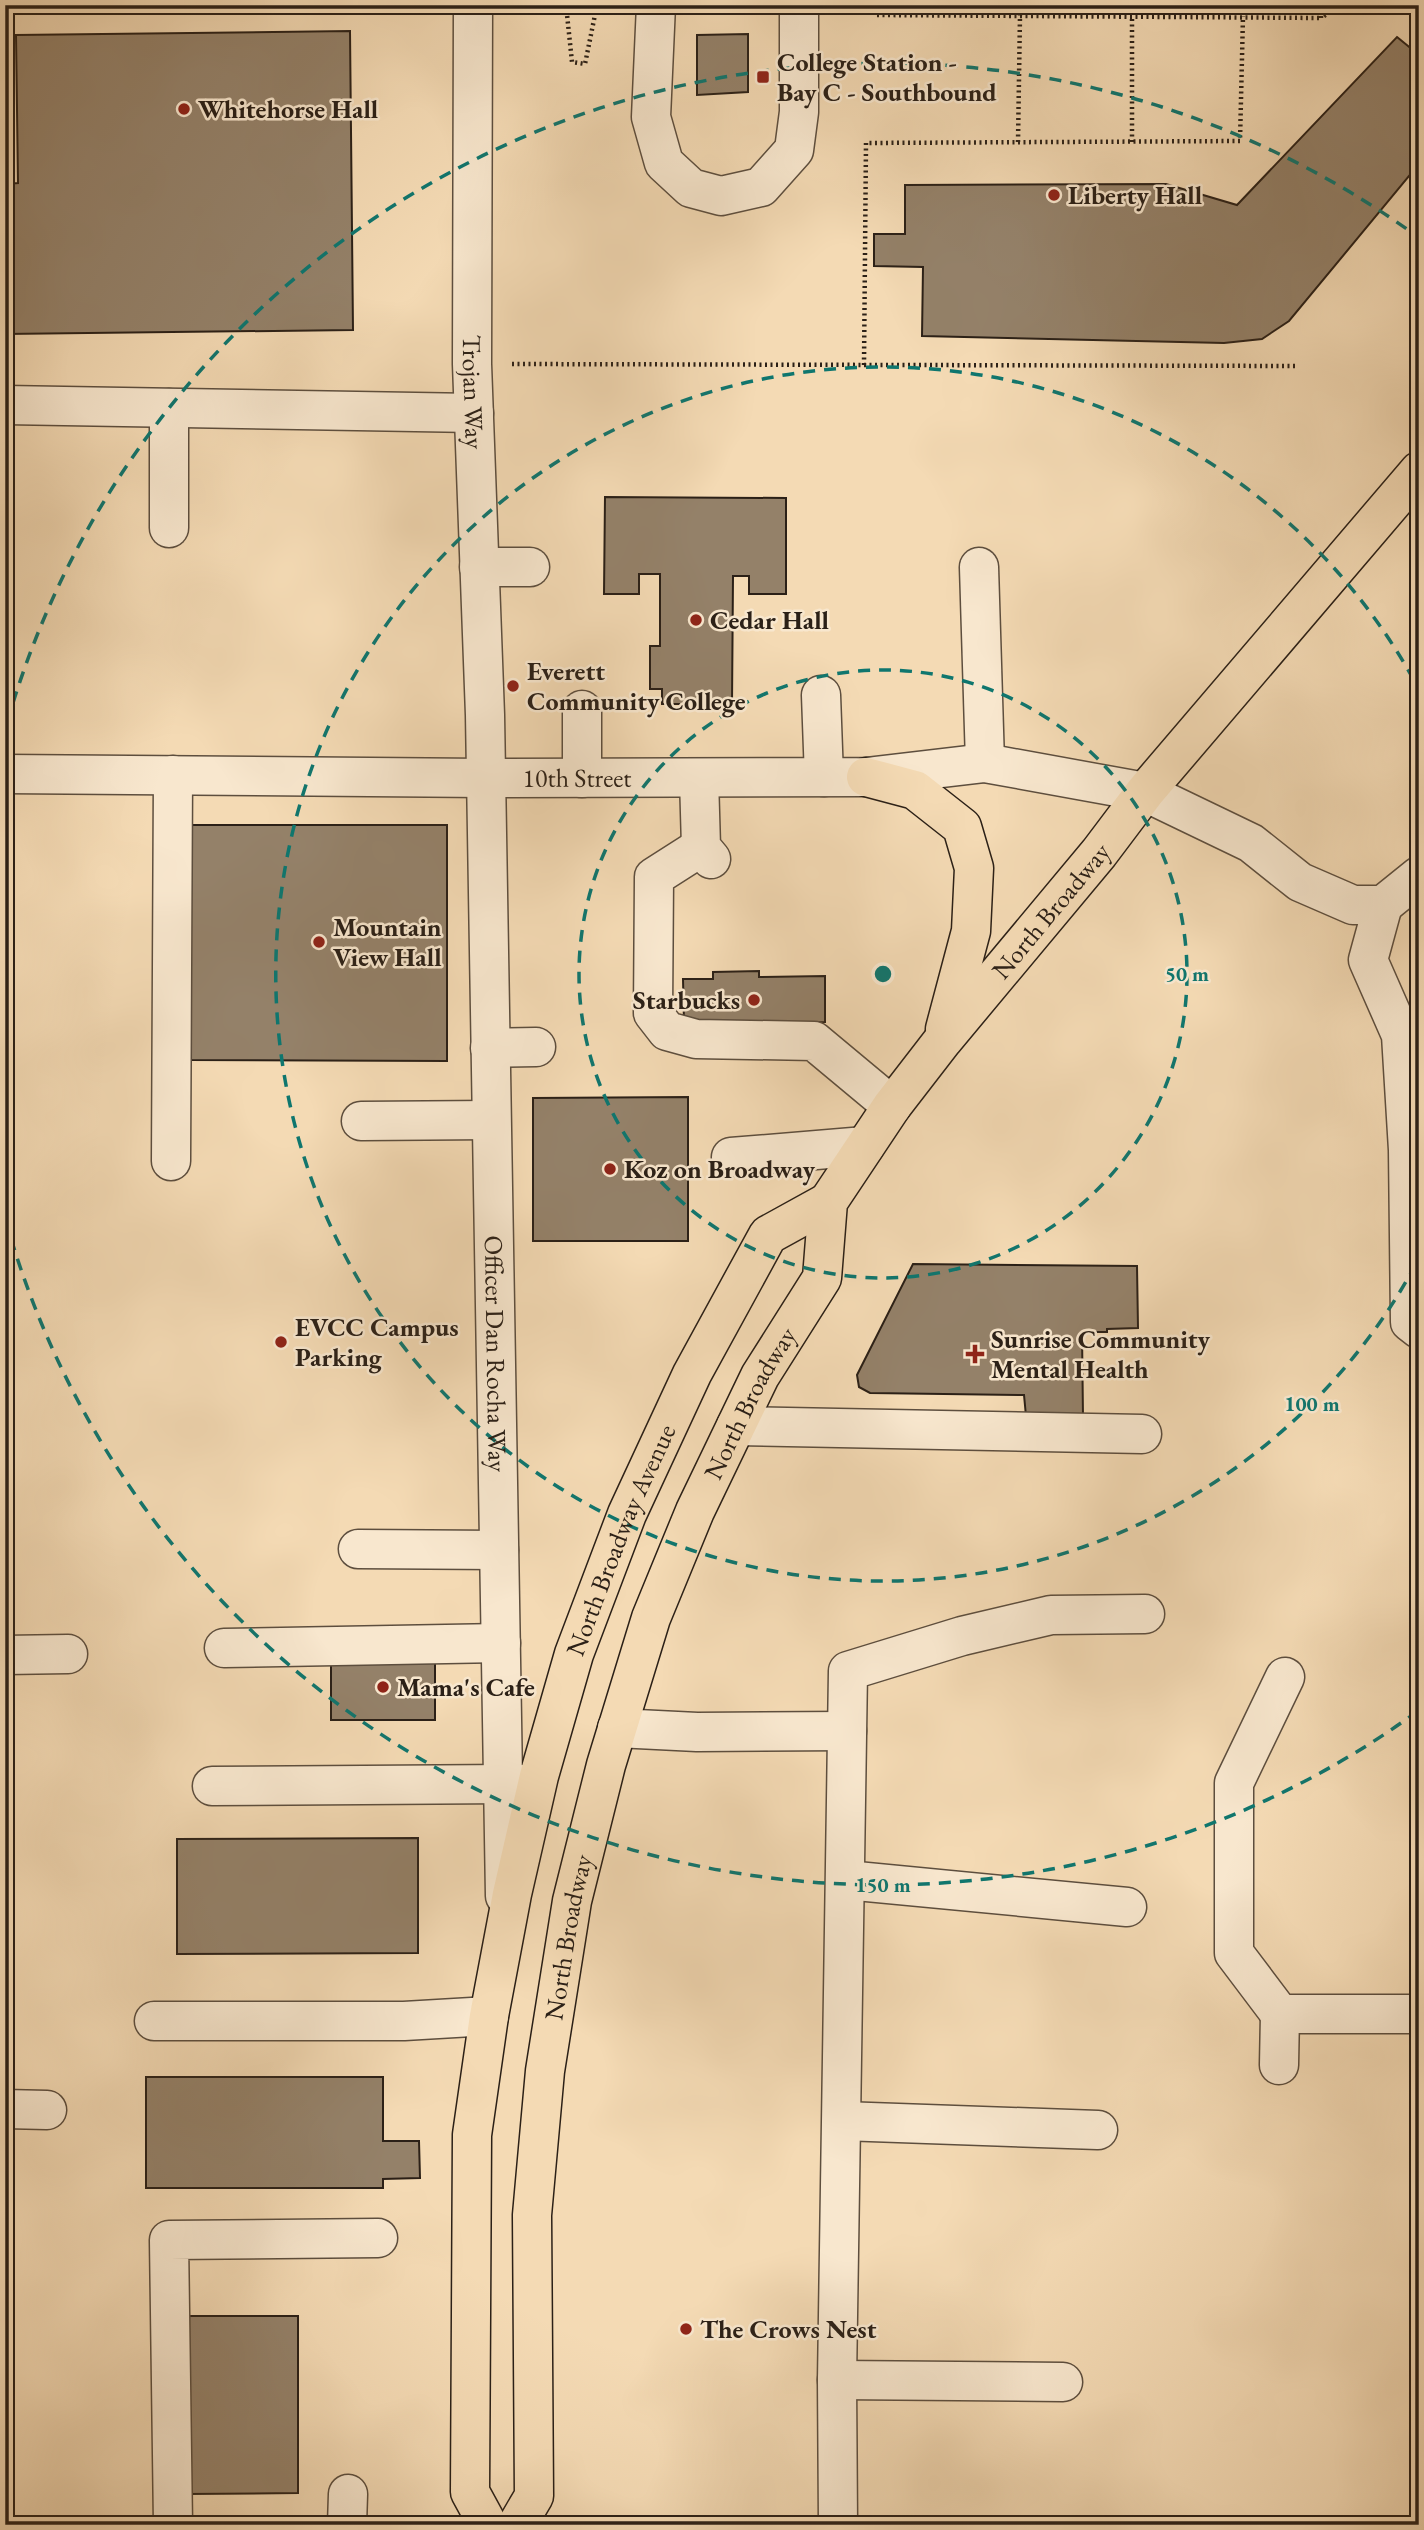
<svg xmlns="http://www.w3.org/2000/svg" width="1424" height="2530" viewBox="0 0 1424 2530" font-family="'EB Garamond',serif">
<rect width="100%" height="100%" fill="#f4dab4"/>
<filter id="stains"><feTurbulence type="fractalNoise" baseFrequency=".00286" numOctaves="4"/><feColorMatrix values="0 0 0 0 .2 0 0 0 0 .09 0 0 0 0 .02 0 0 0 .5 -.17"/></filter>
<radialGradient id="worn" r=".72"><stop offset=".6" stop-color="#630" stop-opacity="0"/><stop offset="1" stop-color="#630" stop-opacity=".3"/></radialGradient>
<g fill="#948169" stroke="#2b2017" stroke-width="2">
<path d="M350,31L353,330L5,334V184L18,183L16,35Z"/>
<path d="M748,34V92L697,95V35Z"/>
<path d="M1397,37L1419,55V164L1289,321L1262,339L1224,343L922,336L923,267L874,266V234H905V185L1166,184L1237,205Z"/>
<path d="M605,497L786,498V594H749V576H733L732,704H662V689H650V646H660V574H639V594H604Z"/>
<path d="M191,825H447V1061L190,1060Z"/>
<path d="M759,971V977L825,976V1022L684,1023L683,979H713V972Z"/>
<path d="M688,1097V1241H533V1098Z"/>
<path d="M913,1264L1137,1266L1138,1328L1107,1329V1332H1082L1083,1417L1026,1416L1024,1395L870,1393L859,1387L857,1375Z"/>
<path d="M435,1654V1720H331V1655Z"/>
<path d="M418,1838V1953L177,1954V1839Z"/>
<path d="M146,2077H383V2141H419L420,2178L383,2179V2188H146Z"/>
<path d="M186,2316H298V2493L187,2494Z"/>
</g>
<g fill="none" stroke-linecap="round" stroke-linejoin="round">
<g stroke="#5d4e3e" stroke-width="41">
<g id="minor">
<path id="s1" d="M473,5L472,364L485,715L505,1896"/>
<path d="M656,5L651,117L664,163L691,188L721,196L761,187L794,150L799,112V5"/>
<path d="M5,405L474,413"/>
<path d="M169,528V408"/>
<path d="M479,567H530"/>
<path d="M979,567L985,763"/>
<path d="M821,695L824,777"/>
<path d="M582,710V778"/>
<path id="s2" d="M5,774L485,778L866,777L985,763L1145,792L1251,843L1300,882L1353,905H1383L1419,876"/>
<path d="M699,778L701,847L711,859"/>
<path d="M701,847L654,877L653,1013L667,1031L696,1039L814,1041L892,1106"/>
<path d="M1383,905L1368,960L1401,1035L1408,1150L1410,1322L1419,1329"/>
<path d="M490,1048L536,1047"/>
<path d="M361,1121L491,1120"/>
<path d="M731,1157L865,1146"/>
<path d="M171,1161L173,775"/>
<path d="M736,1426L1142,1434"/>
<path d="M358,1549L499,1550"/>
<path d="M224,1648L501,1643"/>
<path d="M5,1655L68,1654"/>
<path d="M1285,1677L1234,1783V1953L1280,2014H1419"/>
<path d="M617,1728L697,1732L847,1731"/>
<path d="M212,1786L528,1784"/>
<path d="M846,1880L1127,1907"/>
<path d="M154,2021H404L489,2016"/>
<path d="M1279,2065L1280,2014"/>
<path d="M5,2109L47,2110"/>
<path d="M842,2121L1098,2130"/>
<path d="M837,2380L1063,2382"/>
<path d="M173,2525L169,2240L378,2238"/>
<path d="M347,2525L348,2494"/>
<path d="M838,2525L837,2380L848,1671L962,1636L1051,1615L1145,1614"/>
</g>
</g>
<g stroke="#2b2017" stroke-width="41">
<g id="major">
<path d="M866,777L915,790L962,827L974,868L971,931L945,1029"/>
<path id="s3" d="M488,2525L470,2492L472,2135L489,2016L512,1894L539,1776L574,1654L627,1514L692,1374L768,1235L828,1202"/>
<path id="s4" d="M517,2525L534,2496L532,2215L545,2071L572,1901L606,1765L651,1618L695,1511L760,1376L822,1278L828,1202L892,1106L943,1040L1099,853L1145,792L1419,471"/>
</g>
</g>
<g stroke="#2b2017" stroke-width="4.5" stroke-dasharray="2 3.5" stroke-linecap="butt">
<path d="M566,5L572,62L585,64L597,5"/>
<path d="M876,5V15L1321,18"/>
<path d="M1321,5V18L1340,5"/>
<path d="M1018,142L1020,15"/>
<path d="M1132,142V16"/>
<path d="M512,364L1295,366"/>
<path d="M864,365L866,143L1240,141L1243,16"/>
</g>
<use href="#minor" stroke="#f8e7ce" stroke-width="38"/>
<use href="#major" stroke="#f4dab4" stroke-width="38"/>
</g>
<g fill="none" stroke="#0f766e" stroke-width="3.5" stroke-dasharray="12 9">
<circle cx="883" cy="974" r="304"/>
<path d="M1416 1264A607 607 0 1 1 1416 684"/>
<path d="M1418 1711A911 911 0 0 1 7 1225M7 723A911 911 0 0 1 1418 237"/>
</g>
<g fill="#8f2418" stroke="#f8e7ce" stroke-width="2.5">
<rect x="756" y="70" width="14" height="14" rx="3.5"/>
<circle cx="184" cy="109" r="7"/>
<circle cx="1054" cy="195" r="7"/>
<circle cx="696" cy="620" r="7"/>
<circle cx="513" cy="686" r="7"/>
<circle cx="319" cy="942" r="7"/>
<circle cx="754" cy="1000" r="7"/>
<circle cx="610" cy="1169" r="7"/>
<circle cx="281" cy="1342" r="7"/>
<path d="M971.5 1343.5h7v7h7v7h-7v7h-7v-7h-7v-7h7z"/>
<circle cx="383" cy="1687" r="7"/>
<circle cx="686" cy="2329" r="7"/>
</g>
<g text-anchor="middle" stroke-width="5" stroke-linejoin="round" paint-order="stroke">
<g font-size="26" font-weight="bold" fill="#2b2017" stroke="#f8e7ce" text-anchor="start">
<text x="777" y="71">College Station -<tspan x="777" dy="30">Bay C - Southbound</tspan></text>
<text x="198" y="118">Whitehorse Hall</text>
<text x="1068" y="204">Liberty Hall</text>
<text x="710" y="629">Cedar Hall</text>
<text x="527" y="680">Everett<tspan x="527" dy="30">Community College</tspan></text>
<text x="333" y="936">Mountain<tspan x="333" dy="30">View Hall</tspan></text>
<text x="740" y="1009" text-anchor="end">Starbucks</text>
<text x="624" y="1178">Koz on Broadway</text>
<text x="295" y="1336">EVCC Campus<tspan x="295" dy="30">Parking</tspan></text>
<text x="991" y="1348">Sunrise Community<tspan x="991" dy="30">Mental Health</tspan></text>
<text x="397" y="1696">Mama's Cafe</text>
<text x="700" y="2338">The Crows Nest</text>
</g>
<g font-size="26" fill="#2b2017" stroke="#f8e7ce">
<text dy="9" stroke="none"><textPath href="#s1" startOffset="387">Trojan Way</textPath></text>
<text dy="9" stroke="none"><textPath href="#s2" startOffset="572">10th Street</textPath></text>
<text dy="9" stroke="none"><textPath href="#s4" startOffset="1750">North Broadway</textPath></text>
<text dy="9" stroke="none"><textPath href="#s1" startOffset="1349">Officer Dan Rocha Way</textPath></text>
<text dy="9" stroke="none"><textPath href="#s4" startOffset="1162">North Broadway</textPath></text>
<text dy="9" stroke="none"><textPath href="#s3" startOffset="1010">North Broadway Avenue</textPath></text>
<text dy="9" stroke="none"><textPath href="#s4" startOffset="595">North Broadway</textPath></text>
</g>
</g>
<circle cx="883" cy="974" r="10" fill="#0f766e" stroke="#f8e7ce" stroke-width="3.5"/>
<g font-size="21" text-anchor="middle" font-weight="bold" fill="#0f766e" stroke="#f8e7ce" stroke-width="5" stroke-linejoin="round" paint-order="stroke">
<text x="1187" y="981">50 m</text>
<text x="1312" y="1411">100 m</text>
<text x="883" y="1892">150 m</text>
</g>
<rect width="1424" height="2530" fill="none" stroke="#f4dab4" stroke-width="28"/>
<rect x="7" y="7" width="1410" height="2516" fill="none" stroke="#2b2017" stroke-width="3.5"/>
<rect x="14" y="14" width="1396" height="2502" fill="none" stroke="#2b2017" stroke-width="2"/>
<rect width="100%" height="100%" filter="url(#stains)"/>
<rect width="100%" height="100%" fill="url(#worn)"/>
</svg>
